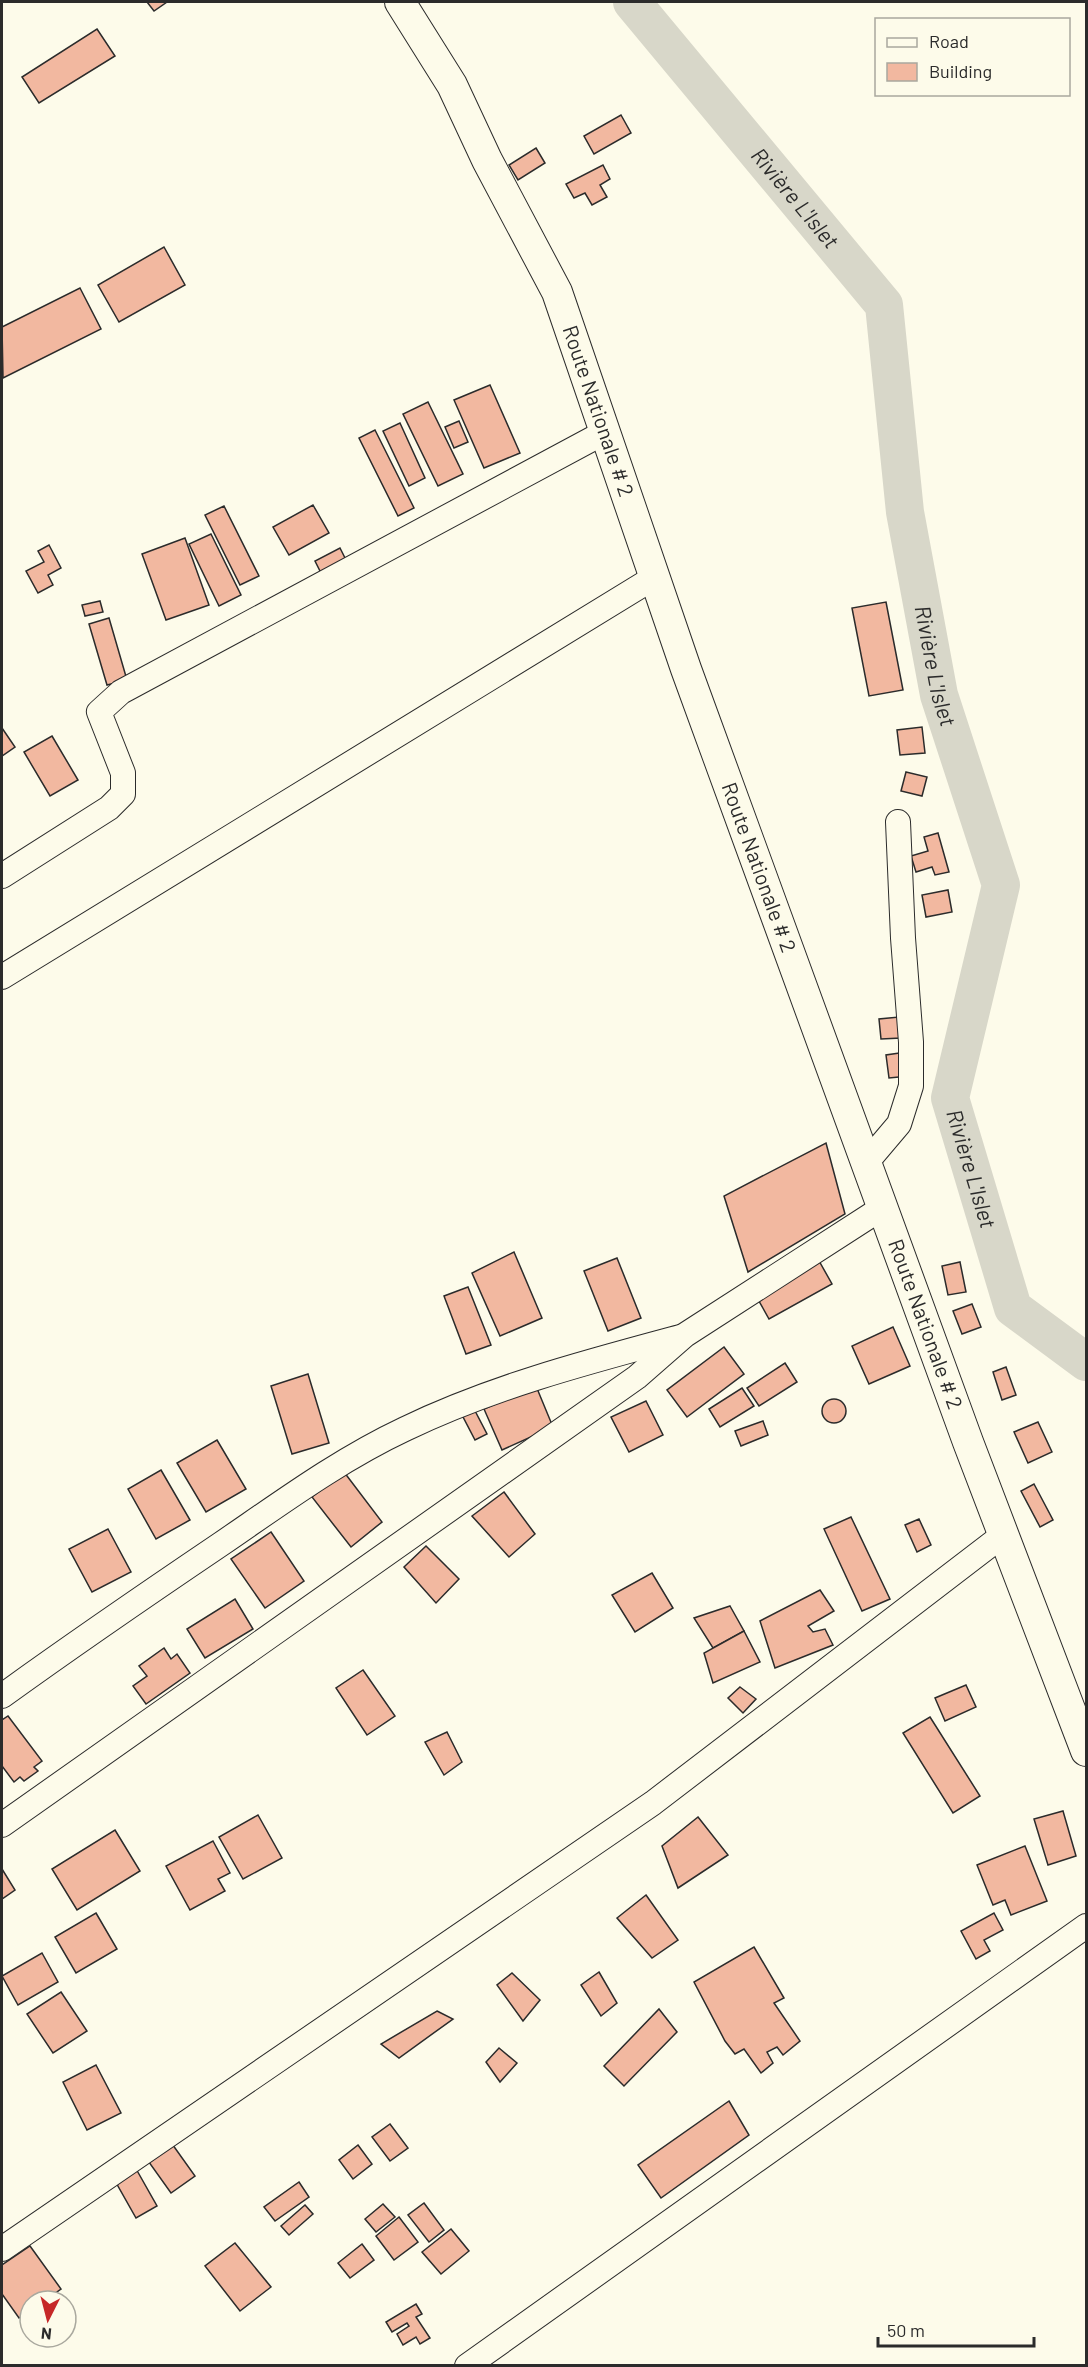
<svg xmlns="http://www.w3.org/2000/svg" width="1088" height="2367" viewBox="0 0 1088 2367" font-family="Barlow,sans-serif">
<rect width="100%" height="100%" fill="#fdfbea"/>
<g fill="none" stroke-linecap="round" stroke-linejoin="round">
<path stroke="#d8d7c9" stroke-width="38" id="s1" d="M632,2L884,305L905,512L939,695L1001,885L950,1098L1013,1308L1086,1362"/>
</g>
<g fill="#f2b8a0" stroke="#2b2b2b" stroke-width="1.5">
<path d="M147,2H167L154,11Z"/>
<path d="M97,29L115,56L39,103L22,77Z"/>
<path d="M621,115L631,133L594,154L584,136Z"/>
<path d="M536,148L545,163L518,180L509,165Z"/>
<path d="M603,165L610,179L600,185L607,197L592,205L585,193L574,198L566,184Z"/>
<path d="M164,247L185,285L119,322L98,285Z"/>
<path d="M80,288L101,329L3,378L2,327Z"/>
<path d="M490,385L520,453L484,468L454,400Z"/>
<path d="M428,402L463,474L438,486L403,414Z"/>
<path d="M459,421L468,442L454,448L445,427Z"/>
<path d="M400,423L425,478L409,486L383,431Z"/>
<path d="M375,430L414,508L398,516L359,438Z"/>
<path d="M313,505L329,533L289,555L273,527Z"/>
<path d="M224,506L259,576L240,585L205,515Z"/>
<path d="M211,534L241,595L219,606L189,544Z"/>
<path d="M185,538L209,605L166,620L142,554Z"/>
<path d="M49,545L61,568L48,575L53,585L38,593L26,571L44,562L38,551Z"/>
<path d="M340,548L346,560L321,573L315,561Z"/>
<path d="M100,601L103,612L85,616L82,605Z"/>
<path d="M886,602L903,690L869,696L852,608Z"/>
<path d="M109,618L127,680L107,685L89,624Z"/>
<path d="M922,727L925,753L900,755L897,730Z"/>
<path d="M2,728L15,747L2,756Z"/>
<path d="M52,736L78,780L50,796L24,752Z"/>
<path d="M906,772L927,777L922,796L901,791Z"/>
<path d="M938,833L949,872L935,875L932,867L916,872L911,856L928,851L924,837Z"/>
<path d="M948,890L952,912L926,917L922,895Z"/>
<path d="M899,1017L901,1038L881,1039L879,1019Z"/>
<path d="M906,1052L909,1076L889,1078L886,1055Z"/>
<path d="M826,1143L845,1214L748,1272L724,1196Z"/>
<path d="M514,1252L542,1318L500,1336L472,1273Z"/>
<path d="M617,1258L641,1318L608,1331L584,1271Z"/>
<path d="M818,1259L832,1284L769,1319L755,1294Z"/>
<path d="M960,1262L966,1292L948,1295L942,1266Z"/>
<path d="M468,1287L491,1345L466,1354L444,1296Z"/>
<path d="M972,1304L981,1327L962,1334L953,1311Z"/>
<path d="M893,1327L910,1366L869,1384L852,1346Z"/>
<path d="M724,1347L744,1374L687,1417L667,1390Z"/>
<path d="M785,1363L797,1382L759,1406L747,1388Z"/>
<path d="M1006,1367L1016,1395L1002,1400L993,1372Z"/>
<path d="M308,1374L329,1443L292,1454L271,1386Z"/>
<path d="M536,1386L553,1427L502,1450L484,1409Z"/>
<path d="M742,1388L754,1406L720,1427L709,1409Z"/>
<circle cx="834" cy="1411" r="12"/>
<path d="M646,1401L663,1435L629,1452L611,1417Z"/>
<path d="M473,1407L487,1434L475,1440L461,1413Z"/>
<path d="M763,1421L768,1435L741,1446L735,1431Z"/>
<path d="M1038,1422L1052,1452L1028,1463L1014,1432Z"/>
<path d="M217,1440L246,1489L206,1512L177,1463Z"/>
<path d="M161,1470L190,1520L156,1539L128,1489Z"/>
<path d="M344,1472L382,1522L351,1547L312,1497Z"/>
<path d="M1034,1484L1053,1520L1040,1527L1021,1491Z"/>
<path d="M504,1492L535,1534L509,1557L472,1516Z"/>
<path d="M851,1517L890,1599L862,1611L824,1529Z"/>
<path d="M919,1519L931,1545L917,1552L905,1525Z"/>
<path d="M108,1529L131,1572L92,1592L69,1549Z"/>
<path d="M271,1532L304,1581L265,1608L231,1559Z"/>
<path d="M426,1546L459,1579L436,1603L404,1567Z"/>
<path d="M652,1573L673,1608L635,1632L612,1595Z"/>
<path d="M820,1590L834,1611L808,1626L813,1632L825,1629L833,1645L775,1668L760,1621Z"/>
<path d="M235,1599L253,1629L205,1658L187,1629Z"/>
<path d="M730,1606L744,1631L713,1648L694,1618Z"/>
<path d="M744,1631L760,1662L713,1683L704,1653Z"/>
<path d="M164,1648L171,1659L177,1654L190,1673L146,1704L133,1686L147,1676L139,1666Z"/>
<path d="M363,1670L395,1716L367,1735L336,1688Z"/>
<path d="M966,1685L976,1707L945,1721L935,1698Z"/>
<path d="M740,1687L756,1699L743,1713L728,1698Z"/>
<path d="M8,1716L42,1761L34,1767L38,1771L24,1781L20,1777L14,1782L2,1766V1720Z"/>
<path d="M930,1717L980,1796L953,1813L903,1733Z"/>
<path d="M447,1732L462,1762L444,1775L425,1742Z"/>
<path d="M1063,1811L1076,1856L1048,1865L1034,1819Z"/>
<path d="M258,1815L282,1858L243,1879L219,1837Z"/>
<path d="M698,1817L728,1855L678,1888L662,1846Z"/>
<path d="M115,1830L140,1871L77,1910L52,1869Z"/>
<path d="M213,1841L230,1873L218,1879L225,1891L190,1910L166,1866Z"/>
<path d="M1025,1846L1047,1901L1011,1915L1005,1900L993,1905L977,1865Z"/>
<path d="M2,1869L15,1890L2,1899Z"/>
<path d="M646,1895L678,1940L652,1958L617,1918Z"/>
<path d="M96,1913L117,1949L76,1973L55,1937Z"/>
<path d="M994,1913L1003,1930L984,1940L990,1951L976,1959L961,1931Z"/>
<path d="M754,1947L784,1998L774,2003L800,2041L783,2055L777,2047L767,2052L773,2063L761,2073L744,2049L735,2054L725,2041L694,1982Z"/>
<path d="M42,1953L58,1982L18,2005L2,1976Z"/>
<path d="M599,1972L617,2003L601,2016L581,1985Z"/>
<path d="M512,1973L540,2000L523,2021L497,1985Z"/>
<path d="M61,1992L87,2031L53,2053L27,2014Z"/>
<path d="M659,2009L677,2032L624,2086L604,2066Z"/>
<path d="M437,2011L453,2019L399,2058L381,2044Z"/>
<path d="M499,2048L517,2063L500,2082L486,2062Z"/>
<path d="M96,2065L121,2113L87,2130L63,2082Z"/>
<path d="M729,2101L749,2135L661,2198L638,2165Z"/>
<path d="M390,2124L408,2148L390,2161L372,2137Z"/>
<path d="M170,2141L195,2176L171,2193L146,2158Z"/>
<path d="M358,2145L372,2164L353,2179L339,2160Z"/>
<path d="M135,2167L157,2206L136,2218L114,2179Z"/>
<path d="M299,2182L309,2197L275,2221L264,2207Z"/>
<path d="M424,2203L444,2230L429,2242L408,2215Z"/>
<path d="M383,2204L395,2217L376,2232L365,2219Z"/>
<path d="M305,2205L313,2214L289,2235L281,2226Z"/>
<path d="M399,2217L418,2242L394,2260L376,2236Z"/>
<path d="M451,2229L469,2251L441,2274L422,2252Z"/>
<path d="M235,2243L271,2287L240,2311L205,2266Z"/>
<path d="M362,2244L374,2260L350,2278L338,2263Z"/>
<path d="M30,2246L61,2289L44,2301H30V2310L19,2318L2,2294V2265Z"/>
<path d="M416,2304L422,2314L416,2317L430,2338L420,2344L416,2337L403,2345L397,2334L409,2326L407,2323L392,2332L386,2322Z"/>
</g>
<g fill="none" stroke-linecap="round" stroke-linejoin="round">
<g stroke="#2b2b2b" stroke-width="26">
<g id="minor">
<path d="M2,876L109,808L123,794V773L99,712L121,692L605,432"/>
<path d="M2,977L655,577"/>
<path d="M866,1163L899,1124L911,1086V1042L903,938L898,822"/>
<path d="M2,1696C74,1644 147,1594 221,1544C281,1503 339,1460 405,1429C492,1387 587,1362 680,1337"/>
<path d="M2,1825L637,1377L685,1335L882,1208"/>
<path d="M2,2249L653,1803L1003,1535"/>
<path d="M467,2366L1086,1926"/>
</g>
</g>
<g stroke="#2b2b2b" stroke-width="32">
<g id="major">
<path id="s2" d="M400,2L452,85L487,160L557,292L686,669L968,1442L1086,1751"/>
</g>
</g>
<use href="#minor" stroke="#fdfbea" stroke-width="24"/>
<use href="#major" stroke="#fdfbea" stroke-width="30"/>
</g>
<g text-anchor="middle" stroke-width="4.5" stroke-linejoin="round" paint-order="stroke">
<g font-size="21" fill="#2b2b2b" stroke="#fdfbea">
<text dy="7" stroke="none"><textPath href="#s2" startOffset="456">Route Nationale # 2</textPath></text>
<text dy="7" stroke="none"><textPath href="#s2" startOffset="940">Route Nationale # 2</textPath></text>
<text dy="7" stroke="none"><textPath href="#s2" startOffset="1426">Route Nationale # 2</textPath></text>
</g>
<g font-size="22" font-style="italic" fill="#2b2b2b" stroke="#fdfbea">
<text dy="8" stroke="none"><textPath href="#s1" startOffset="255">Rivière L'Islet</textPath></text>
<text dy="8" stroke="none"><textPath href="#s1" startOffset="759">Rivière L'Islet</textPath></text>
<text dy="8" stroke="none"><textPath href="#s1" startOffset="1281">Rivière L'Islet</textPath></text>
</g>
</g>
<rect width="1088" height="2367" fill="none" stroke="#2b2b2b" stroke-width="6"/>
<rect x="875" y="18" width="195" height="78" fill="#fdfbea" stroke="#a9a89e" stroke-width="1.5"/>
<rect x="887" y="38" width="30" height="9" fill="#fdfbea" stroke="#a9a89e" stroke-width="1.5"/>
<text x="929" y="48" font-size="18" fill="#2b2b2b">Road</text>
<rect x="887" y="63" width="30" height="18" fill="#f2b8a0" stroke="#a9a89e" stroke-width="1.5"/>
<text x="929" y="78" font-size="18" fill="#2b2b2b">Building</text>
<g transform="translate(48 2319) rotate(186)"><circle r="28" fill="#fdfbea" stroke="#a9a89e" stroke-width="1.5"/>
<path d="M0-4.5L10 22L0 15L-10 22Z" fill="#c62828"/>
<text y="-9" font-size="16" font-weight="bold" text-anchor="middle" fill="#2b2b2b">N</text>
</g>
<path d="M878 2337v9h156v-9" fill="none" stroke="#2b2b2b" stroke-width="3"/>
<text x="887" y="2337" font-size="18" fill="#2b2b2b" stroke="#fdfbea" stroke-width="4.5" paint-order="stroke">50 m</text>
</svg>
